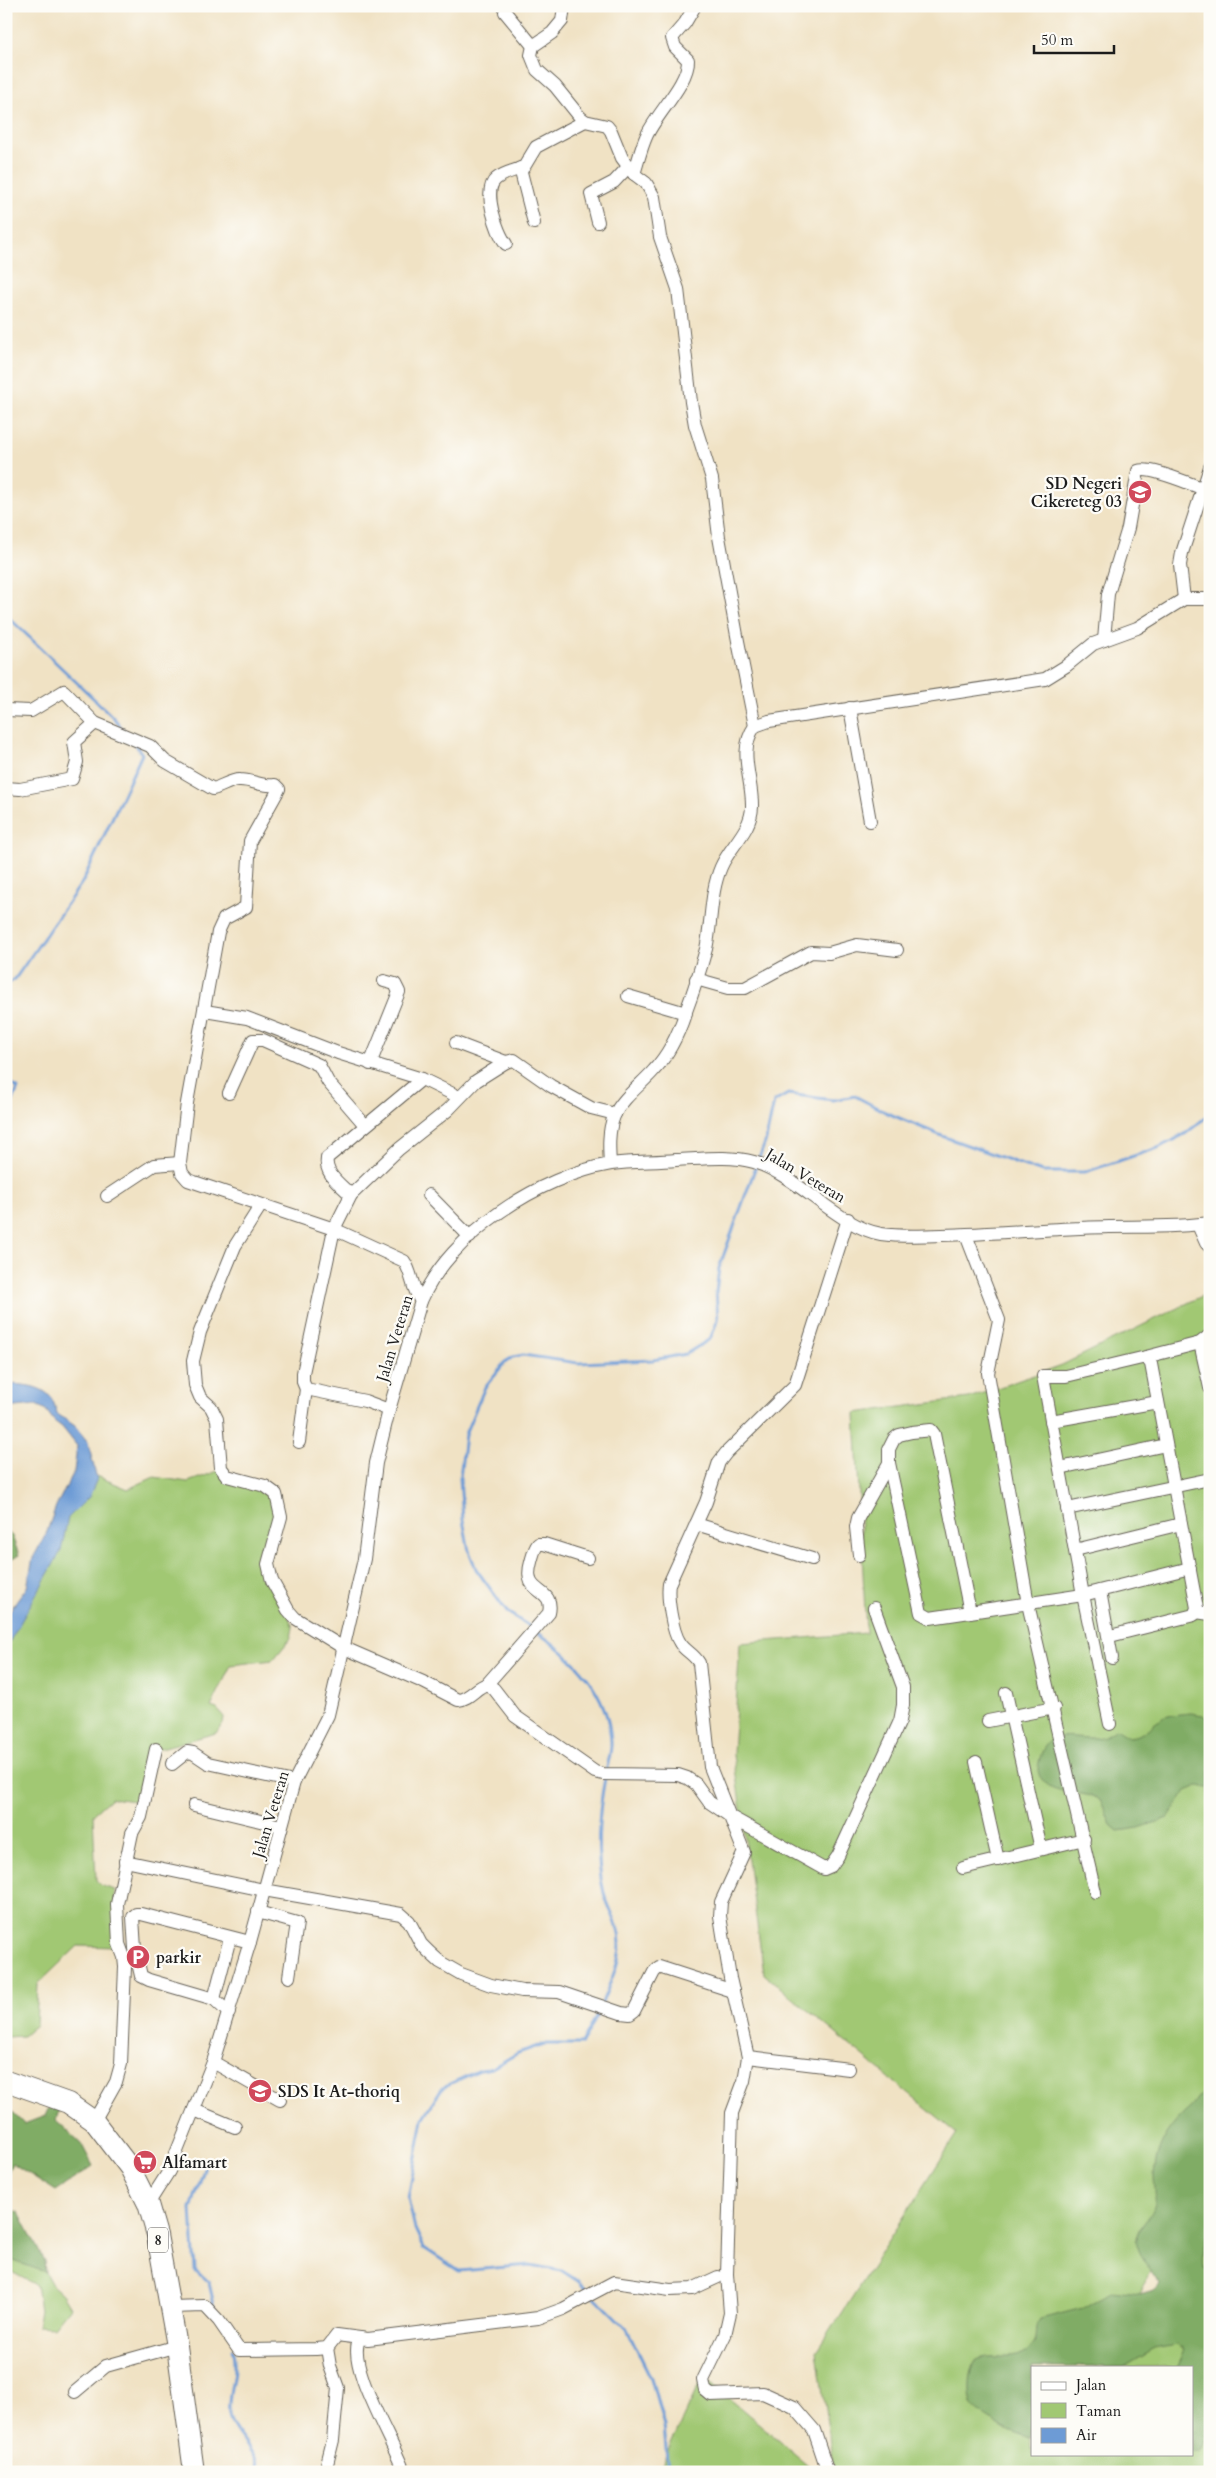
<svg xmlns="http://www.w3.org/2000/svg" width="1216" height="2478" viewBox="0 0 1216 2478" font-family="Cardo,serif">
<rect width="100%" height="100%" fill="#fdfcf7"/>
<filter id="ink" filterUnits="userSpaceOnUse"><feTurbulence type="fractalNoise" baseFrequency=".02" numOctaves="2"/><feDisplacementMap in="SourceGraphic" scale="10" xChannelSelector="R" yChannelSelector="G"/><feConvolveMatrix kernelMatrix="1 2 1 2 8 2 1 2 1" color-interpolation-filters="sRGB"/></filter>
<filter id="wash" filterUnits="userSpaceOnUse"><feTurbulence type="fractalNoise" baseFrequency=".0096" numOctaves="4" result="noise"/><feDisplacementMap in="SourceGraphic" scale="20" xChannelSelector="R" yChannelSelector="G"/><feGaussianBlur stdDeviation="1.12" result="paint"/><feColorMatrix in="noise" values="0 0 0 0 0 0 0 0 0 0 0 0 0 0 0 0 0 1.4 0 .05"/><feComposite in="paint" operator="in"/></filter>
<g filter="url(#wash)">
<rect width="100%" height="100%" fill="#f0e2c4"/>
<g fill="#a1c873" stroke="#5e7248" fill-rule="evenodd">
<path d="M1210,1292V1718L1128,1751L1210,1756V2472H834L817,2352L957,2134L764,1974L733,1754L740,1643L866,1633L855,1413L969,1398L1062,1365ZM1194,2179L1174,2304L1082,2367H1192V2454H1032V2367L1134,2307Z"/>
<path d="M218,1471L265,1484L278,1504L266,1564L293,1627L291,1638L273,1660L231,1665L211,1707L217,1709L224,1717L223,1724L216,1733L154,1750L142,1802L111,1798L93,1814L96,1880L102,1886L115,1890V1947L78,1946L38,1984L36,2025L23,2036L6,2037V1647L67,1518L92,1474L128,1489L154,1477L188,1482Z"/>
<path d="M6,2223L33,2251L52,2285L62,2294L70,2307L54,2327L37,2326L40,2310L36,2285L6,2269Z"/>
<path d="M703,2376L816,2472H658Z"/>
</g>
<g fill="#80ac65" stroke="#4e6440">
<path d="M6,1530L12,1536L19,1555L11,1560L6,1566Z"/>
<path d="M1191,1713L1203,1715L1210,1722V1787L1198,1786L1186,1791L1168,1818L1139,1828L1118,1831L1111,1825L1100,1799C1084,1792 1064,1794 1051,1787C1044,1783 1038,1776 1038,1769C1045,1710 1089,1755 1116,1729L1129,1737C1146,1735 1147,1727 1160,1720C1168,1714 1182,1714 1191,1713Z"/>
<path d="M1206,2092L1210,2093V2226C1206,2240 1202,2255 1204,2269L1210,2273V2414L1208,2431L1201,2452H1192V2367H1177L1185,2350L1177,2345L1155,2349L1124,2367H1032V2437C1019,2436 977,2417 972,2404C968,2391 970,2373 975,2361C994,2350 1016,2367 1033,2345C1039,2338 1034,2327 1040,2319L1083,2308L1111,2291L1140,2294L1157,2289L1160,2284C1153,2268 1140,2263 1136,2245C1133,2230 1150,2220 1154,2207C1157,2198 1154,2186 1154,2176C1156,2148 1167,2129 1188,2110C1197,2103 1194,2099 1206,2092Z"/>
<path d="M6,2106L24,2124L45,2116L49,2107L59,2110L56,2120L81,2143L93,2166L56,2191L12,2163L6,2176Z"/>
<path d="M6,2208L19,2212L44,2261L45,2272L11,2260L6,2256Z"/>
</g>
<path fill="#6d9bd5" stroke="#445c78" d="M8,1384C29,1385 54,1386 56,1413L75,1426L88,1442L97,1479L89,1497L68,1518L61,1551L6,1648V1616L27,1587L33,1558L46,1534L56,1506L74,1472L77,1446L62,1427L54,1421L46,1410L36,1405L6,1408V1385Z"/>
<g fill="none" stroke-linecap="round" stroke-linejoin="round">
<g stroke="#6d9bd5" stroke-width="3">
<path d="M6,615L114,718L123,730"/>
<path d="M6,985L15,979L83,881L142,754L135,744"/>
<path d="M6,1082L18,1088L6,1118"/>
<path d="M758,1161L766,1140L774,1102L788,1094L833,1100L855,1096L885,1112L942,1136L1042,1172H1085L1158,1148L1185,1134L1210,1114"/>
<path d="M532,1628L507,1612L476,1569L469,1551L463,1520L460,1478L465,1434L485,1387L505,1362L513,1357L523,1355L578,1363L653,1360L686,1354L710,1339L718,1319L716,1292L719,1268L756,1166"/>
<path d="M537,1632C575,1658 608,1692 611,1741C612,1751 608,1762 606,1772"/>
<path d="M602,2003C609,1984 620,1964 620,1944C620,1925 609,1910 604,1893C595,1858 598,1813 605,1778"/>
<path d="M205,2166L191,2209L195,2270L209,2283L215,2309"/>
<path d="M589,2292L578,2281L562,2271L530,2265L459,2271L424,2248L415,2229L408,2198L423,2119L440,2091L447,2085L480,2070L492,2068L518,2053L544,2044H582L600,2009"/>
<path d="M594,2296L627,2329L651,2378L664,2426L668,2472"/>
<path d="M232,2349C239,2374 226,2394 229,2414C233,2437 257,2448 258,2472"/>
</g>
</g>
</g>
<g filter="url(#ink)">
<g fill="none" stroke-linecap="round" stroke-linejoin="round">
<g stroke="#666157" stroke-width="14">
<g id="minor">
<path d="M564,6L562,21L552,33L533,46L531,55L537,70L555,86L580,117L585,121L607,126L611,131L622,158L634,174L646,183L654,197L660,237L678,289L691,402L695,425L712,479L719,537L738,641L755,726"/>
<path d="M505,12L533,46"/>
<path d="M520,168L534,223"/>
<path d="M634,174C638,162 641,148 646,137C655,115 689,83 688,60L675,47L672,38L685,23L695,6"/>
<path d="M598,222L591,194L614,182L628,167"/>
<path d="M506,244C497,232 482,190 496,179C504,172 515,171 524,167L536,147L585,121"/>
<path d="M1184,599L1180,565L1182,553L1210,467"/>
<path d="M1104,640L1108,594L1128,528L1138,471C1150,466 1189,484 1202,488"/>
<path d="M850,708L870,821"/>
<path d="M6,710L31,711L64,691L95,723L150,746L165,761L213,789C221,787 232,779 240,780C253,780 262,787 275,785L279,789L250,841L246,907L224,919L218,932L187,1103L180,1163L182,1173L188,1180L334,1229L404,1261C413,1274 411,1288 421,1301"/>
<path d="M6,788L20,789L72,779L77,762L74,742L95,723"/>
<path d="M696,979L728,988H745L811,952L829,953L857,945L897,950"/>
<path d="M628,996L686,1013"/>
<path d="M205,1011L247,1018L338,1053L422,1079L459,1097"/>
<path d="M456,1043L506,1062"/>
<path d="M370,1064L399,992L395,984L384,981"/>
<path d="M229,1093L253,1040H263L319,1065L328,1082L365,1125"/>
<path d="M610,1164C609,1148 608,1131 614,1116C622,1098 642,1084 654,1070C669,1054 678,1035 685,1014C693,993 700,971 706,949C712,922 710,892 721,867C730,846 751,831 752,807C753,779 737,751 755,726L769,721L1045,679L1066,666L1093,644L1137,628L1184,599H1210"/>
<path d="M351,1195C341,1185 324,1174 327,1158L422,1079"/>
<path d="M429,1195L470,1237"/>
<path d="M107,1196L154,1165L180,1163"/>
<path d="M261,1205L235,1246L200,1332L193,1361L195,1385L200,1397L211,1407L217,1419L221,1468L227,1476L265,1486L276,1494L281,1517L268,1564L272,1581L288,1610L295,1618L342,1647L423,1682L458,1700C470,1699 476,1687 487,1684L494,1689L515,1716L595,1772L603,1774L678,1775L687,1778L696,1784L709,1802L731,1817L824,1869L831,1866L838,1856L900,1721L903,1705V1687L874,1608"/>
<path d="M1198,1225L1206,1243L1210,1247"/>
<path d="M966,1235L999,1320L988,1373L989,1379L1028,1604L1095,1892"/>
<path d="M1200,1343L1210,1388"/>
<path d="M1146,1357L1200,1343L1210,1335"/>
<path d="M389,1410L365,1401L306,1389L303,1382V1373L334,1229L351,1195L399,1149L448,1110L476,1081L506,1062L514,1060L551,1086L591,1108L615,1114"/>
<path d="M1051,1421L1158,1402"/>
<path d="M299,1442L306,1389"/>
<path d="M889,1463L921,1613L930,1618L1083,1595L1190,1568"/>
<path d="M1060,1468L1166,1445"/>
<path d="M1067,1509L1210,1479"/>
<path d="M696,1524L812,1559"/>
<path d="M1075,1550L1181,1524"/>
<path d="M859,1555L856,1527L858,1518L889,1463V1449L894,1439L899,1435L912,1432L931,1430L934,1434L970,1612"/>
<path d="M1100,1591L1112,1658"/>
<path d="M1196,1612L1210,1614"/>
<path d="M487,1684L549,1613C555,1585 521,1597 531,1562C533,1555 534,1549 538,1544H544L588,1558"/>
<path d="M1006,1693L1041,1849"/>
<path d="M988,1721L1054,1708"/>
<path d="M1110,1724L1083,1595L1043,1376H1066L1146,1357L1151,1364L1197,1608L1194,1615L1110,1636"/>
<path d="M976,1762L998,1860"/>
<path d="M172,1764L187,1752L193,1753L208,1763L294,1782"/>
<path d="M194,1805L281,1826"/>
<path d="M125,1861L264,1890L401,1914L409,1921L421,1944L429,1952L440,1962L461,1974L491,1985L522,1991L559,1992L621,2013L630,2014L634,2011L654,1972L659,1967L733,1991"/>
<path d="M963,1868L1084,1839"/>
<path d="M258,1912L297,1923L289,1977"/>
<path d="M214,1999L230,1938"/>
<path d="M229,2013L214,1999L149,1980L141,1976L135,1949L133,1917L136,1914H141L250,1942"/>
<path d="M748,2057L849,2069"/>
<path d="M213,2062L280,2100"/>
<path d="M194,2110L235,2127"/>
<path d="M94,2121L116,2082L121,2064L125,1967L124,1957L119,1944L117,1904L132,1833L141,1817L156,1749"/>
<path d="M148,2204L169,2171L213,2062L250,1942L294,1782L328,1715L364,1559L376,1463L389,1410L421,1301C450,1234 540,1176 611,1164C632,1161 655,1162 676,1160C701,1159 729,1155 754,1162C797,1175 839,1227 881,1234C901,1237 922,1236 942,1235C988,1234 1034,1230 1080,1228C1124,1225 1166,1229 1210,1223"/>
<path d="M170,2307L205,2306L219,2321L239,2350L316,2349L327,2348L337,2335L360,2338"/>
<path d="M75,2392L106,2366L177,2346"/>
<path d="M325,2472L333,2440L338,2388L330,2366L327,2348"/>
<path d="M404,2472C395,2444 344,2363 360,2338L368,2339L538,2318L563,2309L614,2282L670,2290L692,2289L718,2277"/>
<path d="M828,2472L814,2430L794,2407L763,2393L711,2395L705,2390L703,2380L725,2335L730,2313L727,2274L732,2113L744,2081L748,2057L730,1978L720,1916L721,1902L744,1852L710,1767L699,1663C694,1654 685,1651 680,1643C672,1631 667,1597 669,1584L706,1502L719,1462L726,1453L795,1385L848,1219"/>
</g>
</g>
<g stroke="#666157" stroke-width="22">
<path id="trunk" d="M6,2081L68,2103L94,2121L130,2168L148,2204L157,2235L177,2346L194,2472"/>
</g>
<use href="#minor" stroke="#fff" stroke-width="12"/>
<use href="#trunk" stroke="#fff" stroke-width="20"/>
</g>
</g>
<defs>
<g id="school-disc" transform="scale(1.25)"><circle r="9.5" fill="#d1495b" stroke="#fdfcf7"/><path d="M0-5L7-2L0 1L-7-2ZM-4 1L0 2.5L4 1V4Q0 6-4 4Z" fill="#fff"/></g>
<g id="parking-disc" transform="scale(1.25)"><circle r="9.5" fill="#d1495b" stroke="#fdfcf7"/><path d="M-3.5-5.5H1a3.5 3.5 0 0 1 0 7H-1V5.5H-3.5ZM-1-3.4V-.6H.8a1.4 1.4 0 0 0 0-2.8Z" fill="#fff"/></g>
<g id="supermarket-disc" transform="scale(1.25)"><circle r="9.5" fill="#d1495b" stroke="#fdfcf7"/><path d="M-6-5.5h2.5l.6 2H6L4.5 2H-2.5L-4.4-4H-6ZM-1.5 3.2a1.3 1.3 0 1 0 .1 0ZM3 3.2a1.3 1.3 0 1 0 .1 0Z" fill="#fff"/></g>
</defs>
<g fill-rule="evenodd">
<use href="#school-disc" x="1140" y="492"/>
<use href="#parking-disc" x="138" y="1957"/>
<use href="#school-disc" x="260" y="2091"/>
<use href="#supermarket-disc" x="145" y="2162"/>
</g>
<g text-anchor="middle" stroke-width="4.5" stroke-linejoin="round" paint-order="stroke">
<rect fill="#fdfcf7" stroke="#605f5e" stroke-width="1" x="148" y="2227.5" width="20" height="25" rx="4"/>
<g font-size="15" font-weight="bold" fill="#1c1c1c">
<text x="158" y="2245">8</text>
</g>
<g font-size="16" font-weight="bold" fill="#1c1c1c" stroke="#fdfcf7" text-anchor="start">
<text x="1122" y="489" text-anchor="end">SD Negeri<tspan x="1122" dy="18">Cikereteg 03</tspan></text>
<text x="156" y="1963">parkir</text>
<text x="278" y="2097">SDS It At-thoriq</text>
<text x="162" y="2168">Alfamart</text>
</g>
<g font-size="16" fill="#1c1c1c" stroke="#fdfcf7">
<text transform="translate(806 1175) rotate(31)" y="6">Jalan Veteran</text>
<text transform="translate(394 1338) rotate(-73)" y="6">Jalan Veteran</text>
<text transform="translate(270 1814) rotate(-73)" y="6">Jalan Veteran</text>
</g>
</g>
<rect width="1216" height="2478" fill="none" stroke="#fdfcf7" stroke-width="25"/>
<rect x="1031" y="2366" width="162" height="90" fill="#fdfcf7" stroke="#a3a29f"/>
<rect x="1041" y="2382" width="25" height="8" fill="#ffffff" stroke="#a3a29f"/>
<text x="1076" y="2390" font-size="15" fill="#1c1c1c">Jalan</text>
<rect x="1041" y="2403" width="25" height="15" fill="#a1c873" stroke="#a3a29f"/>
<text x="1076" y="2416" font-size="15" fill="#1c1c1c">Taman</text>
<rect x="1041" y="2428" width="25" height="15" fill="#6d9bd5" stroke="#a3a29f"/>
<text x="1076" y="2440" font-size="15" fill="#1c1c1c">Air</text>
<path d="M1034 45v8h80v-8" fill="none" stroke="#1c1c1c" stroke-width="2.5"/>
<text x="1041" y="45" font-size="15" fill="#1c1c1c" stroke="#fdfcf7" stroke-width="4" paint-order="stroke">50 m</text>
</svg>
